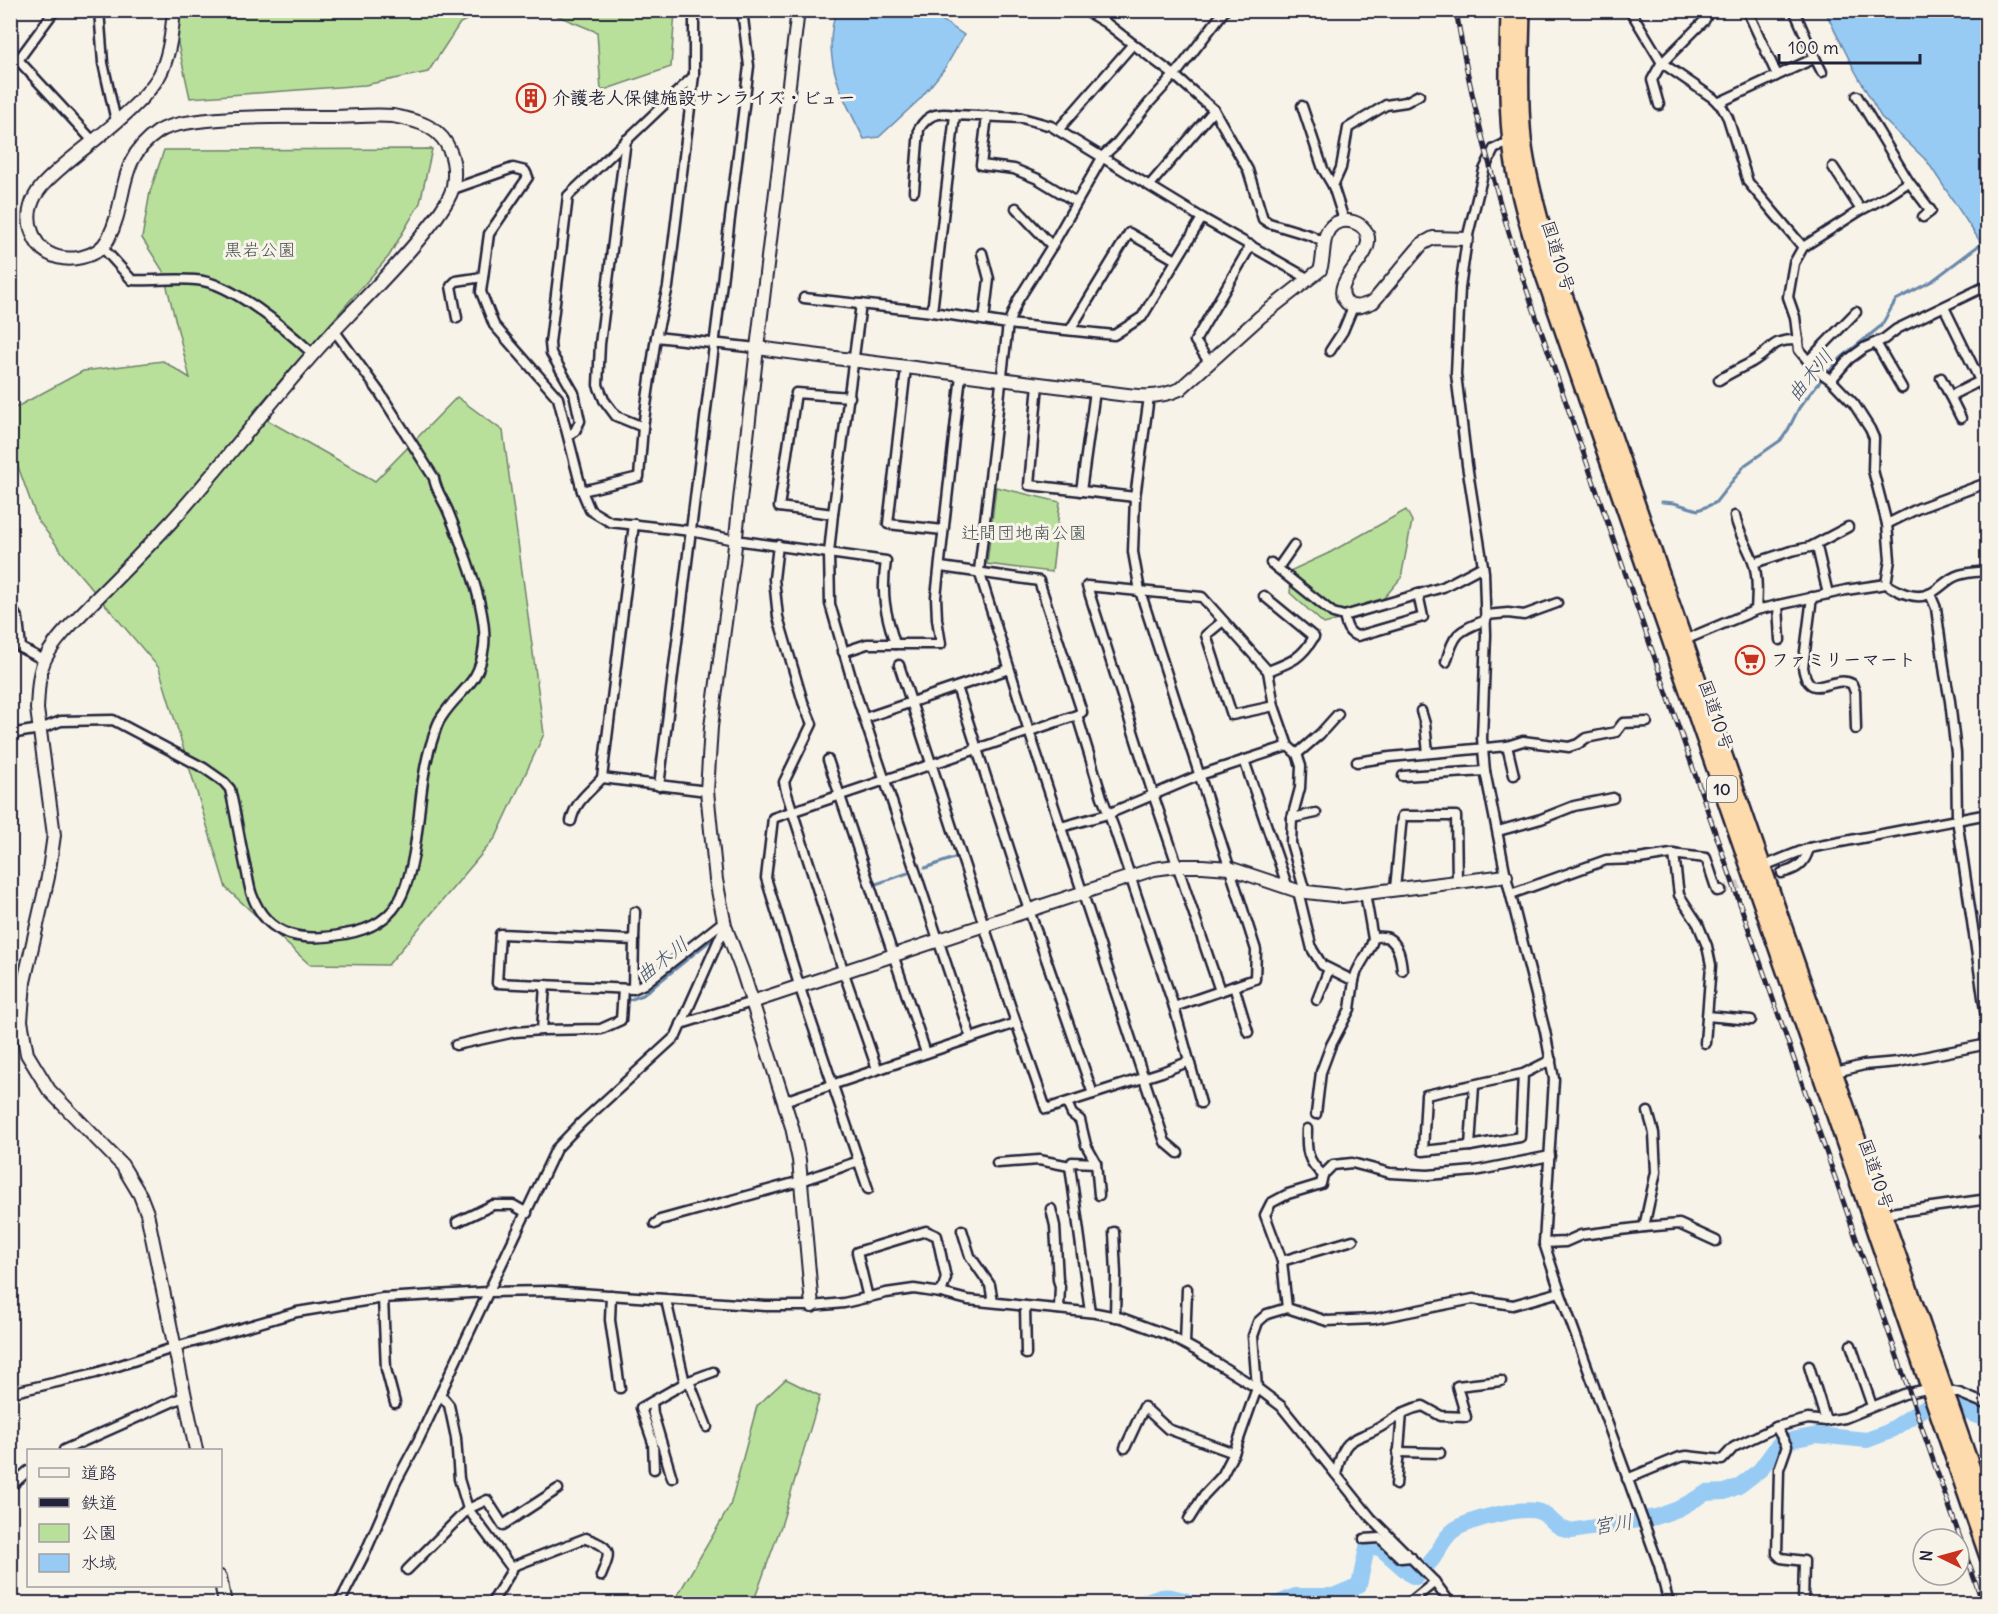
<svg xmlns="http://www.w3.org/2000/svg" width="1998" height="1614" viewBox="0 0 1998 1614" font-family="Delius,'Klee One',sans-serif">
<rect width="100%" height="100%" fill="#f7f3e8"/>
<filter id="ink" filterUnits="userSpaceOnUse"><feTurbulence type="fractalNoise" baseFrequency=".0167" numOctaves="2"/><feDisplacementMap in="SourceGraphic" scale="12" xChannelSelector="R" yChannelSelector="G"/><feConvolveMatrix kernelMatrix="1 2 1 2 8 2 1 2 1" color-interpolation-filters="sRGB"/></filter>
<g filter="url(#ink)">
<g fill="#b9e09b" stroke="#6e816b" stroke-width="1.5">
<path d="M178,10L485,11L460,23L428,72L365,85L190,98L173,21Z"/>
<path d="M546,11H675L671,67L601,91L597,32Z"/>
<path d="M432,149L420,203L389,256L253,412L375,481L457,397L503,431L544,734L496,837L388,965L309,964L226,888L159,668L70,563L37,519L11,447V410L83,371L163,361L190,378L163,271L142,238L150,192L164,150Z"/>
<path d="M996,487L1060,502L1052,572L987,564Z"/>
<path d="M1406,510L1412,521L1401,578L1373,611L1324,624L1290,593L1292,570L1329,553Z"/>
<path d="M786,1379L820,1396L781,1526L753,1603H673L730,1506L757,1406Z"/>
</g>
<g fill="#97cbf4" stroke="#6887aa" stroke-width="1.5">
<path d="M927,10L964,35L945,68L920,99L879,137L864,139C842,95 821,60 836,11Z"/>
<path d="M1825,11H1987V252L1927,161L1881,117L1855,71Z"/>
</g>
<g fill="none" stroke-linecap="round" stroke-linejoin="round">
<g stroke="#6887aa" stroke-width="3">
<path d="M1662,502L1674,503L1698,510L1715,503L1745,465L1781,440L1788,430L1799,408L1816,386L1841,358L1881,326L1896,300L1932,281L1982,243"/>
<path d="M925,868L957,857"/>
<path d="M876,884L908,873"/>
<path d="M629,1000L643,995L711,940"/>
</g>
<g stroke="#97cbf4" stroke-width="16">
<path d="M1139,1604C1164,1593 1170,1595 1195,1604"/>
<path d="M1276,1604L1295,1596H1333L1359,1585L1367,1548L1379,1547L1411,1575L1416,1577C1421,1571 1427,1566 1432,1560C1439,1550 1444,1537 1454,1530C1469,1520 1523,1505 1540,1512C1553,1518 1554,1528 1571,1531L1656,1517L1678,1509L1706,1493L1725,1492L1739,1486L1760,1470L1779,1444L1796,1439L1817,1435L1867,1440L1888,1432L1924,1408L1962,1407L1972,1414L1988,1419"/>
</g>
<path stroke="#ccc9c5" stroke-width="8" stroke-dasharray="8 4" stroke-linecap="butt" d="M1721,890L1782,873"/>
<g stroke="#22223b" stroke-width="13">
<g id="street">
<path d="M99,10L103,63L116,121"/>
<path d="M1084,10L1106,23L1133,44"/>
<path d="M1630,10L1662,63L1713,98L1722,107L1728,118L1748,182L1803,247L1794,263L1788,297L1795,317L1799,350L1814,368L1831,380L1854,404L1870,429L1874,438L1873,470L1887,524L1890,560L1886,584"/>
<path d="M1747,10L1777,75"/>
<path d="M10,51L93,141"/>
<path d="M1815,58L1822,72"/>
<path d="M19,59L55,10"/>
<path d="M1662,63L1704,21L1710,10"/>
<path d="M1857,96L1909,182L1884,198L1861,210"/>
<path d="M1718,103L1815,58L1794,10"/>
<path d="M1659,105L1652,80L1662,62"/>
<path d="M1302,106L1323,169L1333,186L1344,220"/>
<path d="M987,116L981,165L1014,169L1038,179L1076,202"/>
<path d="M1058,130L1133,44L1174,75L1214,110L1248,170L1263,219L1269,223L1312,236L1324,243"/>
<path d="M626,140L600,344L598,385L604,400L616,416L643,427"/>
<path d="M1511,141L1494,149L1484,170L1467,239L1460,288L1456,374L1467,465L1484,572L1486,635L1482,738L1485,771L1506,876L1545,1031L1554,1079L1544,1243L1560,1292L1659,1565L1669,1604"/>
<path d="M1909,182L1931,211L1923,217"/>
<path d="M1150,185L1214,110"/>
<path d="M1333,186L1341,168L1348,128L1386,105L1406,102L1419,95"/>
<path d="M453,189L513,168L525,171L528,177L489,234L481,292L494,325L558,398L582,491L590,510L610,522L691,531L735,540L886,561C881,594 885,612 895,644"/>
<path d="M914,191L919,129C928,114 938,112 955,115"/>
<path d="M1016,208L1052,246"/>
<path d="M1803,247L1861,210L1833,167"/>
<path d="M103,248L132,280C153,281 175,278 196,280C231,282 287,330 312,353"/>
<path d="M982,253L989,279L984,320"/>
<path d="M804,298L932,312L1008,324L1114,335L1142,317L1202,218"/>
<path d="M861,304L833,514L829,553L830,604L855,691L971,1038"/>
<path d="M1944,307L1988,397"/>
<path d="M932,312L955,115L1022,118L1051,126L1202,218L1309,279"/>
<path d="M457,318L451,286L456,281L483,277"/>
<path d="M1070,330L1129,233L1176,260"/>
<path d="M656,337L757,348"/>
<path d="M1876,343L1902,388"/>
<path d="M1330,351L1343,331L1353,307"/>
<path d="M1808,361L1856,312"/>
<path d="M1209,362L1195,341L1251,245"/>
<path d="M906,368L888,524L943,530"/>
<path d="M1941,378L1950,396"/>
<path d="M1719,380C1730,373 1741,368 1752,362C1773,350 1770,339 1798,340"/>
<path d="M1831,380L1849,359L1864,348L1884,339L1897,329L1982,288L1988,298"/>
<path d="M1038,384L1029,485L1135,497"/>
<path d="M1149,397L1135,497L1133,552L1140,591L1256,950L1255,979L1174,1007"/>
<path d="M1961,418L1950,396L1980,381"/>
<path d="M569,436L575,431L580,421L574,393L551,353L550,343L568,196L694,76"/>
<path d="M582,491L639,477L643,427L656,337L668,287L694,75V10"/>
<path d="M1081,491L1095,391"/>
<path d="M833,514L779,507L796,393L850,397"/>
<path d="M1735,516C1738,532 1747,545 1753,561C1758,576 1757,594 1756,610"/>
<path d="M634,524L602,778L707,791"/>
<path d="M1887,524L1919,508L1981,485"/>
<path d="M778,545L774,579L778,617L803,702L812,724L784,782L786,791L844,973L877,1069"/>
<path d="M1812,546L1848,527"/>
<path d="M1271,563L1333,613L1344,616L1443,587L1483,566"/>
<path d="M1754,563L1791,551L1815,546L1817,547L1828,594"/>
<path d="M941,567L1039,581L1082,712L1077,715L1102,797L1114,828L1174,1007L1201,1103"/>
<path d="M1278,568L1294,545"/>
<path d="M1930,594L1936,608L1945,674L1950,701L1956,753L1957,819L1988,1031"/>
<path d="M1264,596L1314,637C1301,659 1291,662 1268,671"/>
<path d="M1812,597L1803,667C1809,705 1833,673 1852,684L1855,692L1856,729"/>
<path d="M1778,605L1780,640"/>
<path d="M10,606L18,619L21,648L44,660"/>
<path d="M1486,615L1508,613L1524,615L1557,603"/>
<path d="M1344,616C1346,625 1348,634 1358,636L1423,617L1418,594"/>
<path d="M1223,621L1206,635L1232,715L1274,706"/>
<path d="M1682,641L1756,610L1846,590L1886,584C1898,592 1917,601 1931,593C1941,588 1948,578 1959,575C1968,572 1978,572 1988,571"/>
<path d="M843,652L867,644H941L937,619L936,597L961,375"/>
<path d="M1446,662C1455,632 1457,632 1486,620"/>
<path d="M899,665L1011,1008L1046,1109L1162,1072L1190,1061"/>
<path d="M957,687L1029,910L1093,1094"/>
<path d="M1421,711L1425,724L1428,753"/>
<path d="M865,718L1009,669"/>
<path d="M10,734L40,729L61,721L113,720L204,768L224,782L230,789C236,815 240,842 246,869C248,877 249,887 252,895C268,939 305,942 345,934C370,930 392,918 402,895C422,850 416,791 431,744C434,736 436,725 441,718C460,688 479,687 484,646C488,609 462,546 448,511C444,501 435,489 434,478L380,393L334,330"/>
<path d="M1507,746L1523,741L1569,747L1578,744L1586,738L1616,732L1623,723L1647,722"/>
<path d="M1297,754L1320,734L1338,714"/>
<path d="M828,760L926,1053"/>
<path d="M1244,760L1288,888"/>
<path d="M1357,762L1390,757L1507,746L1514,775"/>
<path d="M1403,776L1485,771"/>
<path d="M659,786L749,66L742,10"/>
<path d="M1292,818L1316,813"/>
<path d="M571,821C576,800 588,794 602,778"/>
<path d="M1061,827L1108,814L1200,775L1288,746"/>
<path d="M1498,831L1541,819L1574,806L1613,798"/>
<path d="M1674,854L1679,895L1698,924L1707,946L1711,965L1705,1043"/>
<path d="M1761,867L1809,848L1988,814"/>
<path d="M1782,873C1797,869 1805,864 1809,848"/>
<path d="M1395,889L1402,816H1456L1457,882"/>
<path d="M1298,891L1312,949L1322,965L1354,981L1350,1009L1331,1045L1321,1072L1316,1114"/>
<path d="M1511,894L1606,860L1639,859L1671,854L1706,858L1717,891L1721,890"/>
<path d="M1373,937C1377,937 1384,936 1388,938C1399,944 1401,959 1402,970"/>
<path d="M634,940L635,912"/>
<path d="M1354,981C1356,965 1370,955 1373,939L1365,893"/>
<path d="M545,985L542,1030L601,1029L621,1020L623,989"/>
<path d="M1234,986L1248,1032"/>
<path d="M633,989L634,940L500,934L497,983L633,989L644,984L724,921"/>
<path d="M1220,991L1153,794L1087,586L1202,597L1268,671L1274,706L1288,746L1297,754L1301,766L1300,788L1292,818L1291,843L1305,892"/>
<path d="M1317,1000L1329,969"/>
<path d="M1707,1016L1751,1020"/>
<path d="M681,1024L752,1002"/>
<path d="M456,1045L515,1032L542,1030"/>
<path d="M1832,1073L1864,1065L1898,1062L1988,1044"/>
<path d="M1523,1074L1520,1137L1470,1146L1423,1151L1426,1095L1523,1074L1551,1060"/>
<path d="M784,1101L1016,1023"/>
<path d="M1067,1103L1072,1114L1080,1120L1086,1145L1096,1163L1099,1195"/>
<path d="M1307,1129C1306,1150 1307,1161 1323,1175"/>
<path d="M1470,1146L1474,1086"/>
<path d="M1178,1153L1165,1142L1029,731L979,571L1008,324L1018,300L1052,246L1103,156L1117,143L1149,103L1179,70L1225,10"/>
<path d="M997,1163L1039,1160L1070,1166"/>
<path d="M868,1189L800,988L766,878L773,818L1077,715"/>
<path d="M1051,1209L1055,1226L1058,1280L1060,1286L1059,1309"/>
<path d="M1883,1214L1988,1199"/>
<path d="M457,1222L493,1205H513L527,1213"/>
<path d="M655,1224L660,1220L801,1181L859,1161"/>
<path d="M1644,1227L1656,1172L1654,1133L1648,1112"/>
<path d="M962,1230L970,1256L990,1285L993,1302"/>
<path d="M1114,1232L1116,1274L1115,1317"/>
<path d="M1544,1243L1565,1242L1581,1235L1644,1227L1679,1224L1716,1241"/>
<path d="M1282,1261L1353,1240"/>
<path d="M611,1295L610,1320L620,1388"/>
<path d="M383,1298L386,1369L395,1403"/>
<path d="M868,1298L857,1252L926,1231L937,1236L946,1278L941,1293"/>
<path d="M1025,1306L1026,1354"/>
<path d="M1287,1308L1282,1261L1265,1215L1271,1203L1288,1194L1321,1184L1323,1175L1333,1165L1352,1163L1390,1173L1428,1175L1475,1171L1550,1156"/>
<path d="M1090,1312L1070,1166L1072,1162L1096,1163"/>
<path d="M1185,1344L1187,1289"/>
<path d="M1851,1345L1872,1406"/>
<path d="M1809,1366L1826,1421"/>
<path d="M689,1381L707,1427"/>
<path d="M686,1382L713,1372"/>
<path d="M1944,1390L1959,1393L1988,1405"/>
<path d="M10,1393L96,1373L176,1347L297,1312L383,1298L488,1292L551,1291L766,1306H812L844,1303L886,1293L914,1289L941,1293L968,1300L1096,1313L1122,1318L1168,1335L1197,1351L1257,1388L1281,1406L1371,1518L1433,1580L1451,1604"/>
<path d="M440,1394L449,1405L456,1438L459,1479L468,1509L487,1500L503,1525L558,1489"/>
<path d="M652,1402L653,1414L672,1478"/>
<path d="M1776,1427L1787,1446L1779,1469L1777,1554L1781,1558L1804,1561L1803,1604"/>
<path d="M1125,1448L1144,1407L1168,1429L1234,1453L1257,1388L1253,1336L1258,1322L1267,1314L1287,1308L1327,1321L1374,1319L1473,1299L1513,1305L1560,1292"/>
<path d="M64,1450L183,1397"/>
<path d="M1398,1452L1440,1453"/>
<path d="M654,1469L653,1443L641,1408L685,1383L666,1300"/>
<path d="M1336,1474C1339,1464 1341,1451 1348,1444C1355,1437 1365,1435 1373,1431C1392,1422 1401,1410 1423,1406L1441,1416L1466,1417L1457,1386L1501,1381"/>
<path d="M1627,1479L1680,1457L1687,1456L1722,1460L1734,1447L1776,1427L1808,1419L1826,1421L1845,1418L1904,1394L1931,1388"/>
<path d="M1396,1485L1402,1413"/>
<path d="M10,1487L28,1471"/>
<path d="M1189,1519L1204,1495L1222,1476L1234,1453"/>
<path d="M1364,1539L1380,1538L1401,1558L1411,1557"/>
<path d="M407,1570L468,1509L511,1567L586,1538C613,1548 611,1552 601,1576"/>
<path d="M493,1601L512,1570L511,1567"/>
<path d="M1409,1603L1435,1582"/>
<path d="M339,1604L366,1551L396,1482L418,1441L556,1149L582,1122L676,1036L725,926"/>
</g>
</g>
<g stroke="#22223b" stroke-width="16">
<g id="secondary">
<path d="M174,10C172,31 170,51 162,70C148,102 92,141 64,165C51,177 36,188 31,206C26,221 33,245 48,253C67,264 98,258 108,239C129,199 115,161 158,132C184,114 296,117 332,117C351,117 373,114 393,116C404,118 419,121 429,127C450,139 457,162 453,186C449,214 372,291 349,315C285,381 232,455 170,523C144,551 117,578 90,605C75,621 57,637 46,657C38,672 38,693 37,709L54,835L48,877L24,982L21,1021L27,1054L49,1090L122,1165L140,1195L147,1213L196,1450"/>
<path d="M798,10L757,348L733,563L711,727L707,791L716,880L725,926L743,973L792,1127L799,1160L812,1306"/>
<path d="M757,348L1095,391C1125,394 1151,402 1180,389L1260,317L1320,270C1325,257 1321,241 1329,229C1340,213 1370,222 1368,242C1367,261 1329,285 1347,303C1355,310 1364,305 1373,302L1422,244L1433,238L1467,239"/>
<path d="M752,1002L1154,869L1176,866H1202L1229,868L1298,891L1342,896L1506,876"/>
<path d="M220,1577L225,1604"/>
</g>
</g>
<g stroke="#22223b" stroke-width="20">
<g id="highway">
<path d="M1509,10C1508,66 1505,121 1516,175C1521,202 1529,229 1537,255L1988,1557"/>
<path d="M1522,10C1521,53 1519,96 1523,139C1527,175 1538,211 1547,246L1988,1515"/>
</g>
</g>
<use href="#street" stroke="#f7f3e8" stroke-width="8"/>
<use href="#secondary" stroke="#f7f3e8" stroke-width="12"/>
<use href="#highway" stroke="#fedbac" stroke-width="15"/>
<g stroke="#22223b" stroke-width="5">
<path id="rail" d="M1456,10C1470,99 1494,185 1520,270L1983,1604"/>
</g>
<use href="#rail" stroke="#f7f3e8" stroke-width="3" stroke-dasharray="9" stroke-linecap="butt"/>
</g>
</g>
<defs>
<g id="building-ring" transform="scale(1.5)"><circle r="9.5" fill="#f7f3e8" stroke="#c8321e" stroke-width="1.5"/><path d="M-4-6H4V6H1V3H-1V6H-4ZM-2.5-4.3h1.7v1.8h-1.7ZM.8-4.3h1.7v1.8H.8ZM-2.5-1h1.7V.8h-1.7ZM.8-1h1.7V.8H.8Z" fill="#c8321e"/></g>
<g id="supermarket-ring" transform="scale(1.5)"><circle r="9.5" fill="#f7f3e8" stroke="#c8321e" stroke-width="1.5"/><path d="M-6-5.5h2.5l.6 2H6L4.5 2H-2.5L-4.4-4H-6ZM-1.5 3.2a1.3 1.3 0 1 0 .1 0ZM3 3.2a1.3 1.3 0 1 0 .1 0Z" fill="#c8321e"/></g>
</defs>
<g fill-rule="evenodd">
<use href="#building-ring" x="531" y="98"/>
<use href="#supermarket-ring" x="1750" y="660"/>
</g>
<g text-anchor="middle" stroke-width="6" stroke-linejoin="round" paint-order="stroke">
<rect fill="#f7f3e8" stroke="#62616f" stroke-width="1.5" x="1707" y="776" width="30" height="26" rx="4.5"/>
<g font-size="16" font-weight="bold" fill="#22223b">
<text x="1722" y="795">10</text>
</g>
<g font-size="18" font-weight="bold" fill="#22223b" stroke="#f7f3e8" text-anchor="start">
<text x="552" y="104">介護老人保健施設サンライズ・ビュー</text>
<text x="1771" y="666">ファミリーマート</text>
</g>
<g font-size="18" fill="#485253" stroke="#f7f3e8">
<text x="260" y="256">黒岩公園</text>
<text x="1024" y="539">辻間団地南公園</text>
</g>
<g font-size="18" fill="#22223b" stroke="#f7f3e8">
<text transform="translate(1558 256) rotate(73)" y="6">国道10号</text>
<text transform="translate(1716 715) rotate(71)" y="6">国道10号</text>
<text transform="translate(1876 1174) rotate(71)" y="6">国道10号</text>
</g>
<g font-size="20" font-style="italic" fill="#455572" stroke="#f7f3e8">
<text transform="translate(1810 375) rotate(-51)" y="7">曲木川</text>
<text transform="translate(662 960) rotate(-38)" y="7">曲木川</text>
<text transform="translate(1613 1524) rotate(-9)" y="7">宮川</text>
</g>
</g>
<rect width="1998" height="1614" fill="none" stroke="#f7f3e8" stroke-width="36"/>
<rect x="18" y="18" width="1962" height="1578" fill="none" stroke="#22223b" stroke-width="2" filter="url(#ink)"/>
<rect x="27" y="1449" width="195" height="138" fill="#f7f3e8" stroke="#a29fa3" stroke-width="1.5"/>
<rect x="39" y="1468" width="30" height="9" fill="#f7f3e8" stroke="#a29fa3" stroke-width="1.5"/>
<text x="81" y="1479" font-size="18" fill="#22223b">道路</text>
<rect x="39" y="1498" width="30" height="9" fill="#22223b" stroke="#a29fa3" stroke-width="1.5"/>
<text x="81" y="1509" font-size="18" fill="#22223b">鉄道</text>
<rect x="39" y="1524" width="30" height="18" fill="#b9e09b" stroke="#a29fa3" stroke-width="1.5"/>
<text x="81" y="1539" font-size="18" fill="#22223b">公園</text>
<rect x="39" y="1554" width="30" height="18" fill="#97cbf4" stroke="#a29fa3" stroke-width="1.5"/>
<text x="81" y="1569" font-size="18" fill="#22223b">水域</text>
<g transform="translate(1941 1557) rotate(275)"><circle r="28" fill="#f7f3e8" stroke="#a29fa3" stroke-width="1.5"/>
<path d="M0-4.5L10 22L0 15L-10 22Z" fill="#c8321e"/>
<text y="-9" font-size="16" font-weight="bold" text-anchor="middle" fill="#22223b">N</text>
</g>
<path d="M1779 54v9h141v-9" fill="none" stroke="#22223b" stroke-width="3"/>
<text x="1788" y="54" font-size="18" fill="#22223b" stroke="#f7f3e8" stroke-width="4.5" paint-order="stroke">100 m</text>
</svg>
